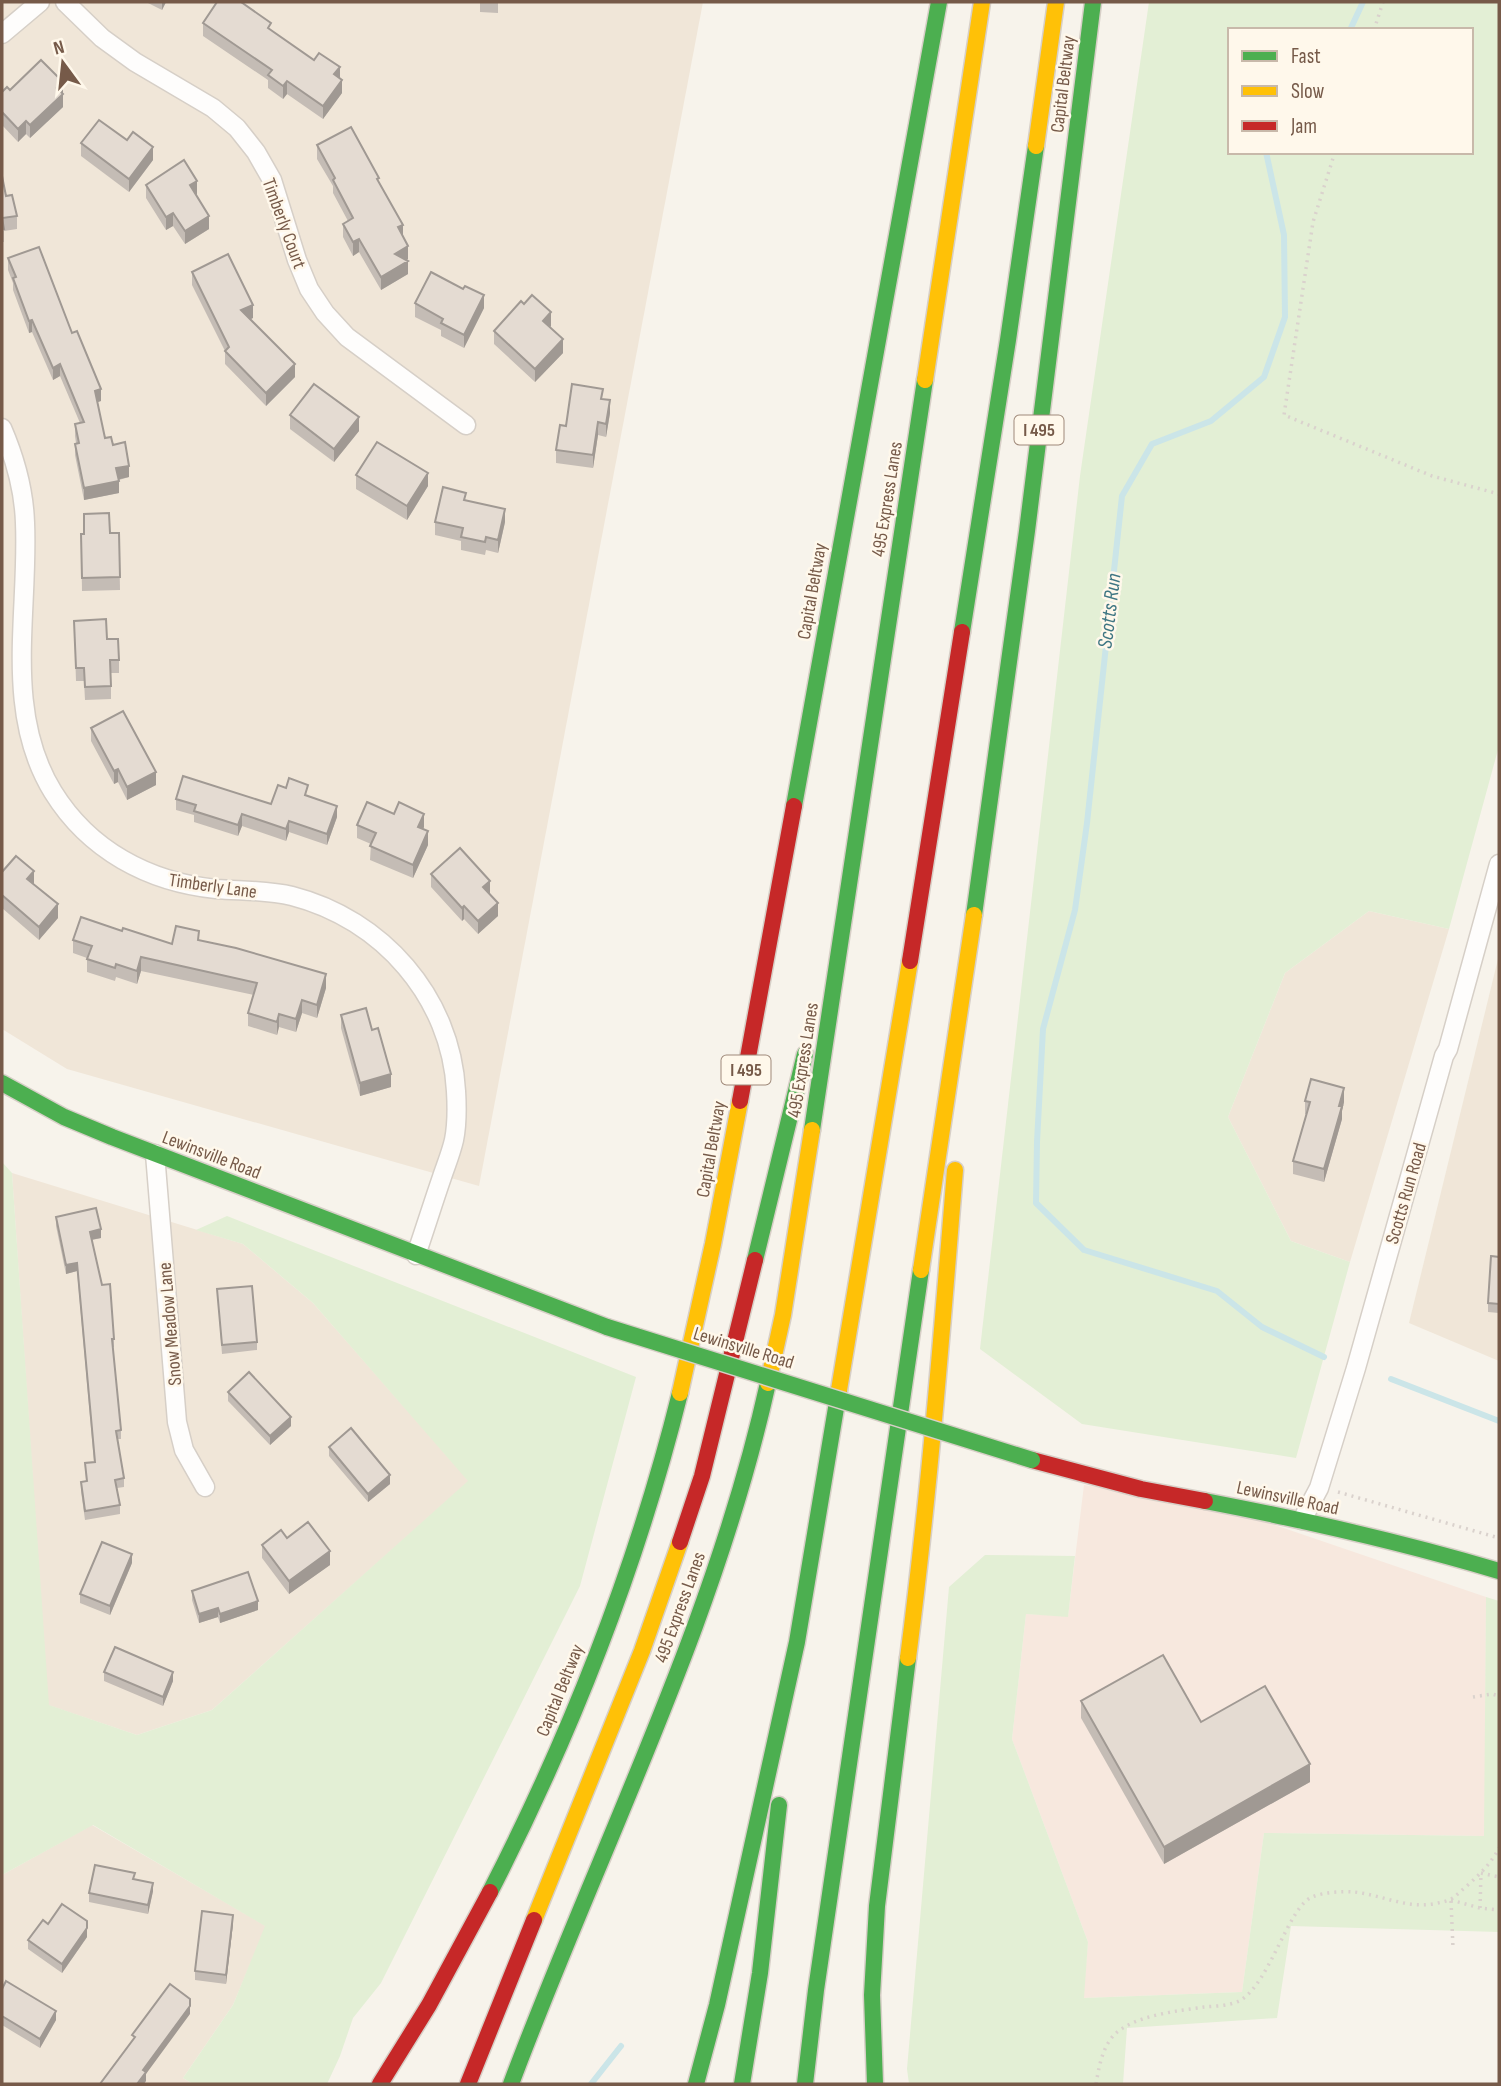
<svg xmlns="http://www.w3.org/2000/svg" width="1501" height="2086" viewBox="0 0 1501 2086" font-family="'Sofia Sans Condensed',sans-serif">
<rect width="100%" height="100%" fill="#f7f3eb"/>
<g fill="#f0e6d8">
<path d="M2,2H703L479,1186L67,1069L2,1029Z"/>
<path d="M1369,911L1449,929L1350,1262L1291,1241L1228,1117L1285,973Z"/>
<path d="M1499,955V1361L1409,1323Z"/>
<path d="M12,1173L243,1244L313,1303L469,1481L212,1710L137,1735L48,1705Z"/>
<path d="M92,1825L266,1926L233,2005L183,2078L193,2084H2V1875Z"/>
</g>
<path fill="#f7e8de" d="M1084,1485L1222,1507L1486,1597L1485,1836L1264,1833L1242,1992L1083,1998L1088,1942L1012,1739L1026,1614L1068,1616Z"/>
<g fill="#e3efd5" fill-rule="evenodd">
<path d="M1149,2H1499V746L1449,929L1369,911L1285,973L1228,1117L1291,1241L1350,1262L1296,1458L1082,1424L980,1349L1080,476ZM1230,30H1471V152H1230Z"/>
<path d="M2,1162L12,1173L49,1705L137,1735L212,1710L468,1481L313,1303L243,1244L196,1230L227,1216L636,1377L580,1586L381,1983L353,2018L340,2056L327,2084H193L183,2078L233,2005L265,1926L93,1825L2,1875Z"/>
<path d="M985,1555L1075,1556L1068,1617L1026,1614L1012,1739L1088,1942L1084,1998L1242,1992L1264,1833L1484,1836L1486,1597L1499,1601V1932L1291,1926L1277,2018L1127,2028L1123,2084H909L907,2069L949,1587Z"/>
</g>
<g fill="none" stroke-linecap="round" stroke-linejoin="round">
<g stroke="#cbe5e8" stroke-width="6">
<path d="M1350,30L1363,2"/>
<path d="M1266,152L1284,235L1285,317L1264,377L1211,421L1152,444L1122,496L1087,823L1075,910L1043,1029L1037,1142L1036,1203L1084,1250L1217,1291L1262,1327L1324,1357"/>
<path d="M1391,1379L1499,1421"/>
<path d="M591,2084L621,2046"/>
</g>
<g stroke="#d6cfc7" stroke-width="21">
<g id="street">
<path d="M65,2L102,38L135,62L213,108L237,128L256,152L272,180L297,260L309,289L325,313L347,337L466,425"/>
<path d="M2,34L40,2"/>
<path d="M2,428C15,458 24,491 25,523C29,613 3,711 53,792C89,850 148,882 216,889C241,891 267,890 292,896C382,919 451,997 456,1091C457,1107 457,1125 454,1140C451,1153 446,1165 442,1177C433,1203 425,1229 416,1255"/>
<path d="M155,1154L177,1422L184,1450L205,1487"/>
<path d="M1302,1520L1319,1488L1356,1368L1444,1056L1448,1049L1499,864"/>
</g>
</g>
<g stroke="#d7cfc7" stroke-width="19">
<g id="fast">
<path d="M962,632L1008,340L1036,146"/>
<path d="M794,806L939,2"/>
<path d="M974,915L1027,531L1093,2"/>
<path d="M2,1083L64,1117L112,1137L607,1327"/>
<path d="M812,1130L925,380"/>
<path d="M755,1260L805,1054"/>
<path d="M1205,1501C1304,1520 1402,1542 1499,1571"/>
<path d="M490,1892C571,1734 637,1566 680,1393"/>
<path d="M511,2084C598,1851 714,1627 768,1383"/>
<path d="M696,2084L717,2005L797,1642L839,1390"/>
<path d="M742,2084L760,1973L779,1805"/>
<path d="M805,2084L816,1990L921,1270"/>
<path d="M875,2084L872,1995L877,1906L908,1658"/>
</g>
</g>
<g stroke="#d7cfc7" stroke-width="19">
<g id="slow">
<path d="M1036,146L1056,2"/>
<path d="M925,380L982,2"/>
<path d="M921,1270L974,915"/>
<path d="M768,1383L783,1315L812,1130"/>
<path d="M839,1390L910,961"/>
<path d="M680,1393L713,1244L740,1101"/>
<path d="M908,1658C929,1496 942,1333 955,1170"/>
<path d="M534,1920L642,1651L680,1542"/>
</g>
</g>
<g stroke="#d7cfc7" stroke-width="19">
<g id="jam">
<path d="M910,961L962,632"/>
<path d="M740,1101L794,806"/>
<path d="M1032,1460L1141,1489L1205,1501"/>
<path d="M680,1542L702,1476L755,1260"/>
<path d="M380,2084L429,2005L490,1892"/>
<path d="M468,2084L534,1920"/>
</g>
</g>
<g stroke="#dad2cd" stroke-width="3.5" stroke-dasharray="2 5" stroke-linecap="butt">
<path d="M1374,30L1383,2"/>
<path d="M1335,152L1313,222L1284,415L1432,476L1499,494"/>
<path d="M1338,1492L1499,1538"/>
<path d="M1473,1697L1492,1694L1499,1696"/>
<path d="M1481,1873L1499,1877"/>
<path d="M1451,1900L1480,1908L1499,1910"/>
<path d="M1451,1901L1453,1948"/>
<path d="M1480,1908L1481,1873"/>
<path d="M1096,2084C1099,2067 1102,2048 1114,2035C1134,2015 1178,2011 1204,2007C1216,2006 1230,2006 1241,2000C1270,1982 1289,1906 1312,1897C1324,1892 1342,1891 1354,1892C1383,1895 1408,1910 1438,1903C1443,1902 1448,1901 1453,1898C1458,1894 1463,1889 1469,1884C1481,1873 1492,1862 1499,1848"/>
</g>
<use href="#street" stroke="#fefdfc" stroke-width="18"/>
<use href="#fast" stroke="#4caf50" stroke-width="16"/>
<use href="#slow" stroke="#ffc107" stroke-width="16"/>
<use href="#jam" stroke="#c62828" stroke-width="16"/>
<g stroke="#d7cfc7" stroke-width="19" stroke-linecap="butt">
<path id="fast-bridge" d="M607,1327L1032,1460"/>
</g>
<use href="#fast-bridge" stroke="#4caf50" stroke-width="16"/>
</g>
<g fill="#c4bcb5">
<path d="M146,2H166L162,10Z"/>
<path d="M480,2H498V13L480,12Z"/>
<path d="M203,23L271,30L340,78L342,93L323,119L287,94L283,99L268,88V80L203,36Z"/>
<path d="M63,82V107L30,138L26,134L18,142L2,125V92Z"/>
<path d="M127,140L153,160L129,192L81,156V143Z"/>
<path d="M317,145L379,183L403,237L408,259L407,260L408,274L381,290L359,252L353,256L343,237V224L348,221L333,193V186L317,159Z"/>
<path d="M2,176L6,196L17,216V229L4,231V242H2Z"/>
<path d="M146,185L197,194L196,195L209,229L185,244L173,226L166,230L146,198Z"/>
<path d="M8,258L72,333L101,401L97,402L105,438L113,445L129,477L119,480V493L84,500L75,455V444L76,443L75,436V424L80,423L60,376L53,380L32,332L29,333L13,290V283L8,270Z"/>
<path d="M192,272L253,318L250,319L295,377L266,406L225,364V351L192,285Z"/>
<path d="M463,289L484,308L464,348L441,336V330L415,317V303Z"/>
<path d="M551,326L550,327L563,353L535,382L494,344V331Z"/>
<path d="M603,399L610,413L606,437L598,435L593,468L556,463V450L566,426Z"/>
<path d="M290,415L359,431L334,462L290,429Z"/>
<path d="M356,475L428,486L407,520L356,489Z"/>
<path d="M466,501L505,522L498,553L486,550L485,555L461,550V541L435,535V522Z"/>
<path d="M119,533L120,590L82,591L81,534Z"/>
<path d="M74,621L107,639L119,660V673H111V699L85,700L84,681H76Z"/>
<path d="M91,728L156,785L127,800L118,782L114,784L91,741Z"/>
<path d="M308,796L337,817L327,845L289,832L286,841L242,826L238,836L194,822V815L176,810V799L271,804Z"/>
<path d="M394,814L424,827L423,829L428,845L413,878L370,860L371,844L357,838V825Z"/>
<path d="M2,872L58,918L39,940L2,908Z"/>
<path d="M431,874L490,894L498,916L478,934L464,919L462,921L431,887Z"/>
<path d="M122,931L172,944L199,940L326,988L317,1018L302,1013L296,1032L279,1027L277,1035L248,1026V1013L254,995L141,971L137,984L116,977L115,981L87,972V958L73,953V940Z"/>
<path d="M341,1015L372,1030L391,1087L360,1096L341,1028Z"/>
<path d="M1305,1101L1344,1102L1342,1111V1119L1324,1182L1293,1174V1161L1306,1114H1305Z"/>
<path d="M56,1217L101,1238L92,1240L114,1339V1347H113L121,1430V1439H117L124,1478V1487L117,1488L120,1505V1514L85,1520L81,1491V1482L86,1481L85,1463L94,1462L77,1271L66,1274L56,1226Z"/>
<path d="M1499,1257V1313L1488,1312V1303Z"/>
<path d="M217,1289L257,1342V1350L222,1354Z"/>
<path d="M228,1392L291,1426L270,1445L228,1401Z"/>
<path d="M329,1447L390,1484L368,1502L329,1456Z"/>
<path d="M287,1538L330,1565L289,1594L262,1558V1545Z"/>
<path d="M132,1563L110,1615L80,1603V1594Z"/>
<path d="M192,1591L258,1610L220,1623L218,1617L199,1623L192,1600Z"/>
<path d="M104,1672L173,1681L163,1706L104,1681Z"/>
<path d="M1081,1701L1201,1722L1310,1782L1164,1864L1081,1718Z"/>
<path d="M153,1891L148,1914L89,1902V1893Z"/>
<path d="M48,1924L87,1937L62,1973L28,1949V1940Z"/>
<path d="M233,1924L226,1984L195,1980V1971Z"/>
<path d="M2,1989L56,2020L40,2048L2,2025Z"/>
</g>
<g fill="#a09993">
<path d="M162,2H166L162,10Z"/>
<path d="M340,67V80L334,74Z"/>
<path d="M342,80V93L323,119V106Z"/>
<path d="M287,81V94L283,99V86Z"/>
<path d="M63,82V107L30,138V125L57,88Z"/>
<path d="M26,121V134L18,142V129Z"/>
<path d="M153,147V160L129,192V179Z"/>
<path d="M197,181V194L190,198V185Z"/>
<path d="M173,213V226L166,230V217Z"/>
<path d="M209,216V229L185,244V231Z"/>
<path d="M403,225V238L398,227Z"/>
<path d="M359,239V252L353,256V242Z"/>
<path d="M408,246V259L395,267V254Z"/>
<path d="M408,261V274L381,290V277Z"/>
<path d="M484,295V308L464,348V335Z"/>
<path d="M253,305V318L241,324V310Z"/>
<path d="M551,312V326L543,334V321Z"/>
<path d="M32,320V332L29,333V321Z"/>
<path d="M563,339V353L535,382V369Z"/>
<path d="M60,364V376L53,380V368Z"/>
<path d="M295,364V377L266,406V393Z"/>
<path d="M101,389V401L95,403V391Z"/>
<path d="M610,400V413L606,437V424Z"/>
<path d="M359,417V431L334,462V449Z"/>
<path d="M598,422V435L593,468V455Z"/>
<path d="M129,466V477L116,480V468Z"/>
<path d="M428,473V486L407,520V506Z"/>
<path d="M119,481V493L84,500V488Z"/>
<path d="M505,509V522L498,553V540Z"/>
<path d="M118,769V782L114,784V771Z"/>
<path d="M156,772V785L127,800V787Z"/>
<path d="M337,806V817L327,845V834Z"/>
<path d="M242,814V826L238,836V825Z"/>
<path d="M424,814V827L418,840V827Z"/>
<path d="M289,821V832L286,841V829Z"/>
<path d="M428,831V845L413,878V865Z"/>
<path d="M34,871V884L27,879Z"/>
<path d="M490,881V894L483,887Z"/>
<path d="M498,903V916L478,934V921Z"/>
<path d="M58,904V918L39,940V927Z"/>
<path d="M464,906V919L462,921V908Z"/>
<path d="M141,957V971L137,984V971Z"/>
<path d="M326,974V988L317,1018V1005Z"/>
<path d="M302,1000V1013L296,1032V1019Z"/>
<path d="M279,1014V1027L277,1035V1022Z"/>
<path d="M391,1074V1087L360,1096V1083Z"/>
<path d="M1344,1088V1102L1342,1111V1119L1324,1182V1169Z"/>
<path d="M101,1229V1238L90,1240V1232Z"/>
<path d="M77,1263V1271L66,1274V1265Z"/>
<path d="M291,1417V1426L270,1445V1436Z"/>
<path d="M390,1475V1484L368,1502V1494Z"/>
<path d="M330,1551V1565L289,1594V1581Z"/>
<path d="M132,1554V1563L110,1615V1606Z"/>
<path d="M258,1601V1610L220,1623V1614Z"/>
<path d="M218,1608V1617L199,1623V1614Z"/>
<path d="M173,1672V1681L163,1706V1697Z"/>
<path d="M1310,1764V1782L1164,1864V1847Z"/>
<path d="M153,1883V1891L148,1914V1905Z"/>
<path d="M233,1915V1924L226,1984V1975Z"/>
<path d="M87,1928V1937L62,1973V1964Z"/>
<path d="M190,2006V2014L146,2074V2081L144,2084H137L143,2070Z"/>
<path d="M56,2011V2020L40,2048V2039Z"/>
</g>
<g fill="#e4dbd2" stroke="#a09993" stroke-width="2">
<path d="M217,2H241L271,23L268,28L314,60L319,53L340,67L334,74L342,80L323,106L287,81L283,86L268,75L272,70L203,23Z"/>
<path d="M41,60L63,82L57,88L63,94L30,125L26,121L18,129L2,112V92L7,87L10,90Z"/>
<path d="M99,120L127,140L133,132L153,147L129,179L81,143Z"/>
<path d="M351,127L379,178L377,179L403,225L398,227L408,246L395,254L408,261L381,277L359,239L353,242L343,224L353,218L333,180L335,178L317,145Z"/>
<path d="M184,160L197,181L190,185L209,216L185,231L173,213L166,217L146,185Z"/>
<path d="M2,176L6,196L12,195L17,216L2,218L4,229H2Z"/>
<path d="M39,247L72,333L77,331L101,389L95,391L105,438L111,437L113,445L125,442L129,466L116,468L119,481L84,488L75,444L79,443L75,424L84,422L60,364L53,368L32,320L29,321L13,278L16,277L8,258Z"/>
<path d="M228,254L253,305L241,310L295,364L266,393L225,351L229,347L192,272Z"/>
<path d="M431,272L463,289L465,286L484,295L464,335L441,323L443,319L415,303Z"/>
<path d="M532,295L551,312L543,321L563,339L535,369L494,331L521,301L524,304Z"/>
<path d="M314,384L359,417L334,449L290,415Z"/>
<path d="M572,384L603,389L601,399L610,400L606,424L598,422L593,455L556,450L560,425L566,426Z"/>
<path d="M377,442L428,473L407,506L356,475Z"/>
<path d="M443,487L466,493L464,500L505,509L498,540L486,537L485,542L461,537L463,528L435,522Z"/>
<path d="M109,513L110,533H119L120,577L82,578L81,534H84V514Z"/>
<path d="M106,619L107,639H118L119,660H110L111,686L85,687L84,668H76L74,621Z"/>
<path d="M123,711L156,772L127,787L118,769L114,771L91,728Z"/>
<path d="M183,776L271,804L278,785L286,788L289,778L308,785L305,795L337,806L327,834L289,821L286,829L242,814L238,825L194,811L196,805L176,799Z"/>
<path d="M367,802L394,814L399,802L424,814L418,827L428,831L413,865L370,846L376,833L357,825Z"/>
<path d="M460,848L490,881L483,887L498,903L478,921L464,906L462,908L431,874Z"/>
<path d="M16,856L34,871L27,879L58,904L39,927L2,895V872Z"/>
<path d="M81,917L122,931L123,928L172,944L176,926L199,931L198,940L236,948L326,974L317,1005L302,1000L296,1019L279,1014L277,1022L248,1013L257,983L141,957L137,971L116,964L115,968L87,959L92,946L73,940Z"/>
<path d="M366,1008L372,1030L378,1028L391,1074L360,1083L341,1015Z"/>
<path d="M1311,1079L1344,1088L1339,1106H1342L1324,1169L1293,1161L1310,1102L1305,1101Z"/>
<path d="M96,1208L101,1229L90,1232L102,1285L110,1284L114,1339H112L121,1430L116,1431L124,1478L115,1480L120,1505L85,1511L81,1482L87,1481L85,1463L95,1462L77,1263L66,1265L56,1217Z"/>
<path d="M1491,1256L1499,1257V1304L1488,1303Z"/>
<path d="M252,1286L257,1342L222,1345L217,1289Z"/>
<path d="M249,1372L291,1417L270,1436L228,1392Z"/>
<path d="M351,1428L390,1475L368,1494L329,1447Z"/>
<path d="M308,1522L330,1551L289,1581L262,1545L281,1530L287,1538Z"/>
<path d="M102,1542L132,1554L110,1606L80,1594Z"/>
<path d="M248,1572L258,1601L220,1614L218,1608L199,1614L192,1591Z"/>
<path d="M115,1647L173,1672L163,1697L104,1672Z"/>
<path d="M1163,1655L1201,1722L1265,1686L1310,1764L1164,1847L1081,1701Z"/>
<path d="M95,1865L135,1873L133,1879L153,1883L148,1905L89,1893Z"/>
<path d="M62,1904L87,1921V1928L62,1964L28,1940L43,1920L48,1924Z"/>
<path d="M202,1911L233,1915L226,1975L195,1971Z"/>
<path d="M6,1981L56,2011L40,2039L2,2016V1989Z"/>
<path d="M170,1984L190,1999V2006L143,2070L146,2072L137,2084H100L135,2037L132,2035Z"/>
</g>
<g text-anchor="middle" stroke-width="5" stroke-linejoin="round" paint-order="stroke">
<g fill="#fff8eb" stroke="#9f897a" stroke-width="2">
<rect x="1014.5" y="415.5" width="49" height="29" rx="5"/>
<rect x="721.5" y="1055.5" width="49" height="29" rx="5"/>
</g>
<g font-size="18" font-weight="bold" fill="#765a49">
<text x="1039" y="436">I 495</text>
<text x="746" y="1076">I 495</text>
</g>
<g font-size="19" fill="#765a49" stroke="#fff8eb">
<text transform="translate(1062 84) rotate(-83)" y="7">Capital Beltway</text>
<text transform="translate(285 223) rotate(70)" y="7">Timberly Court</text>
<text transform="translate(886 499) rotate(-81)" y="7">495 Express Lanes</text>
<text transform="translate(811 591) rotate(-80)" y="7">Capital Beltway</text>
<text transform="translate(213 885) rotate(8)" y="7">Timberly Lane</text>
<text transform="translate(802 1060) rotate(-81)" y="7">495 Express Lanes</text>
<text transform="translate(710 1149) rotate(-80)" y="7">Capital Beltway</text>
<text transform="translate(212 1154) rotate(21)" y="7">Lewinsville Road</text>
<text transform="translate(1405 1193) rotate(-74)" y="7">Scotts Run Road</text>
<text transform="translate(169 1324) rotate(-95)" y="7">Snow Meadow Lane</text>
<text transform="translate(744 1347) rotate(17)" y="7">Lewinsville Road</text>
<text transform="translate(1288 1497) rotate(12)" y="7">Lewinsville Road</text>
<text transform="translate(679 1607) rotate(-70)" y="7">495 Express Lanes</text>
<text transform="translate(559 1690) rotate(-68)" y="7">Capital Beltway</text>
</g>
<g font-size="21" font-style="italic" fill="#3f7683" stroke="#fff8eb">
<text transform="translate(1109 611) rotate(-83)" y="7">Scotts Run</text>
</g>
</g>
<rect width="1501" height="2086" fill="none" stroke="#765a49" stroke-width="7"/>
<rect x="1228" y="28" width="245" height="126" fill="#fff8eb" stroke="#c8b9aa" stroke-width="2"/>
<rect x="1242" y="51" width="35" height="10" fill="#4caf50" stroke="#c8b9aa" stroke-width="2"/>
<text x="1291" y="63" font-size="21" fill="#765a49">Fast</text>
<rect x="1242" y="86" width="35" height="10" fill="#ffc107" stroke="#c8b9aa" stroke-width="2"/>
<text x="1291" y="98" font-size="21" fill="#765a49">Slow</text>
<rect x="1242" y="121" width="35" height="10" fill="#c62828" stroke="#c8b9aa" stroke-width="2"/>
<text x="1291" y="133" font-size="21" fill="#765a49">Jam</text>
<g transform="translate(63 63) rotate(345)" stroke="#fff8eb" stroke-width="5" paint-order="stroke">
<path d="M0-5L12 26L0 18L-12 26Z" fill="#765a49"/>
<text y="-10" font-size="19" font-weight="bold" text-anchor="middle" fill="#765a49">N</text>
</g>
</svg>
